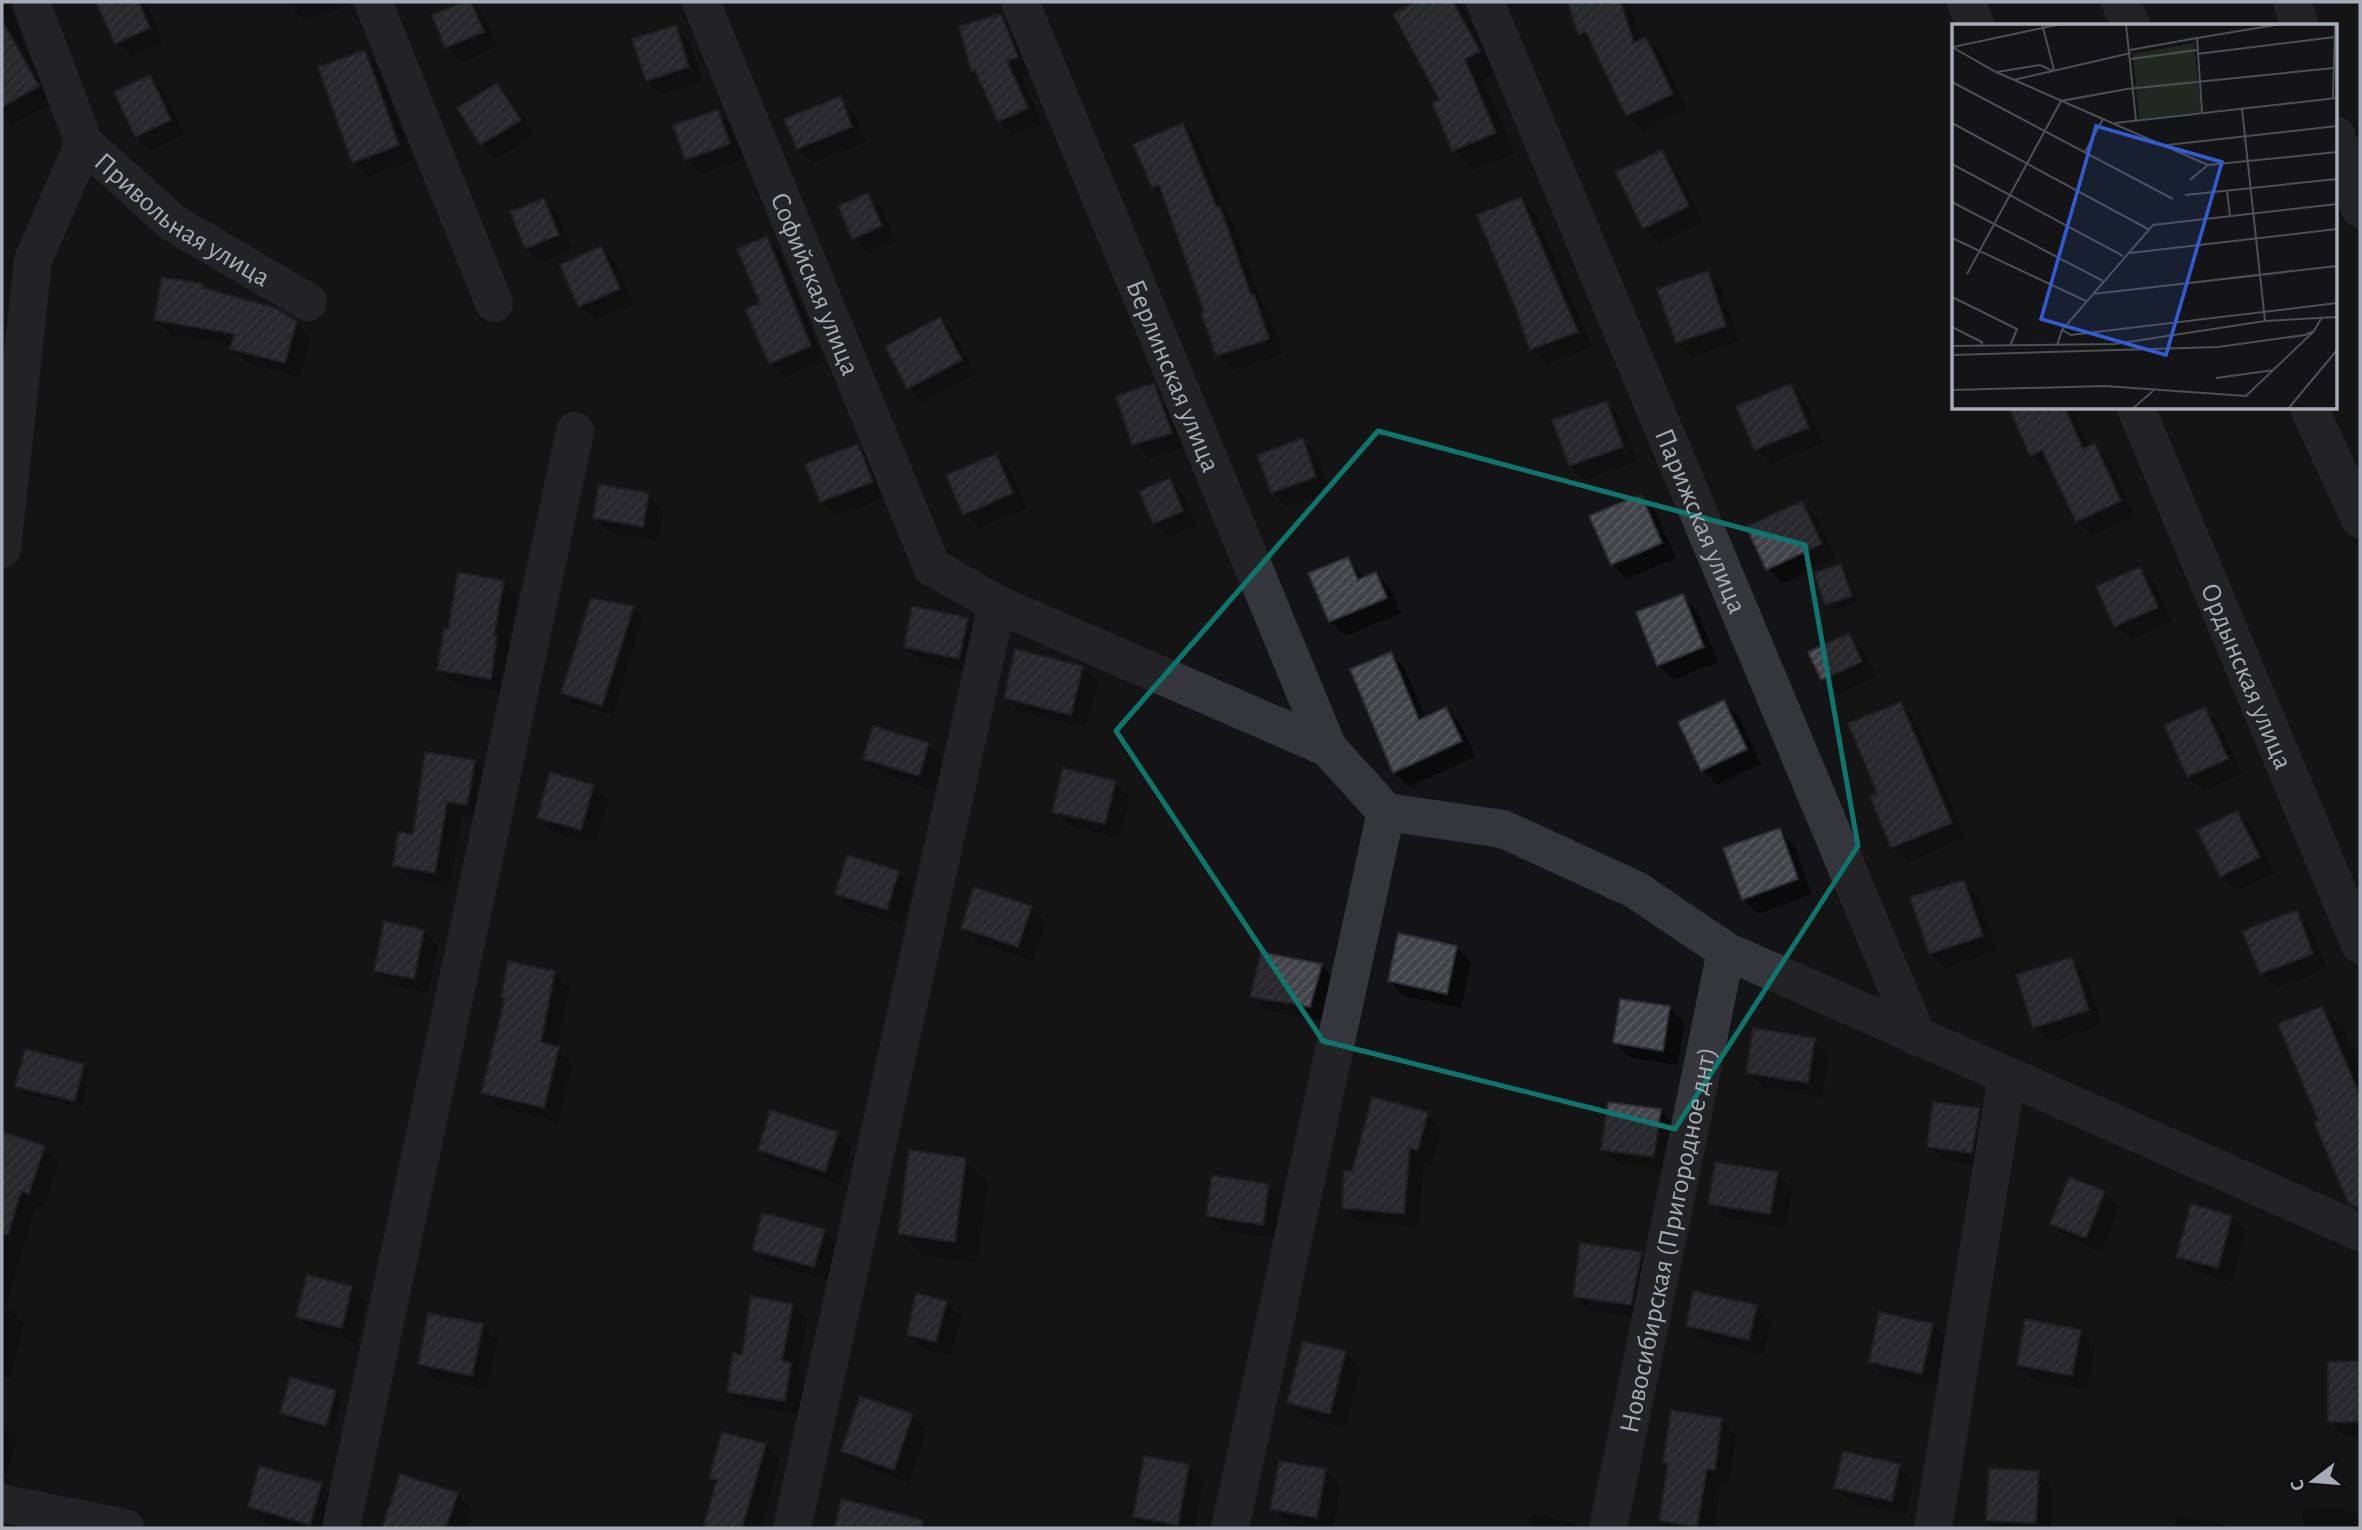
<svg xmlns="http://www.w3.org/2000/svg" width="2362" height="1530" viewBox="0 0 2362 1530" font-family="'Alegreya Sans',sans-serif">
<defs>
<pattern id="building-hatch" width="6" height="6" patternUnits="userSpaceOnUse" patternTransform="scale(1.75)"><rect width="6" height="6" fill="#434449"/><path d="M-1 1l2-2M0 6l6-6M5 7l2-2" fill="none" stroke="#5b5c61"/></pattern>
</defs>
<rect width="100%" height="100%" fill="#141416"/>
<g fill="#0007" fill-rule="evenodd">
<path d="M2,2L10,5L31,63L53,102L11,125L2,116Z"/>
<path d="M98,2H146L164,43L132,57L117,43Z"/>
<path d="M287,2H346L347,6L303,20Z"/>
<path d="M467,2H471L485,16L497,47L462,62L447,47L434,15Z"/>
<path d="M1419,2H1457L1463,8L1498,71L1484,79L1515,153L1473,170L1454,150L1442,100L1396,14Z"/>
<path d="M1574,2H1629L1642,41L1646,39L1661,54L1687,109L1643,130L1628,115L1594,49L1580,34L1570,3Z"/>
<path d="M1001,16L1016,31L1032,72L1021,75L1042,124L1014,136L999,121L980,77L973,70Z"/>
<path d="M675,27L690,42L703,82L662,95L647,80Z"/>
<path d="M364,52L379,67L413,160L368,177L353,162Z"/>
<path d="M150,78L165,92L184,135L151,150L137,136Z"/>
<path d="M497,85L512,100L534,136L496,159L482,144L459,109Z"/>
<path d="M840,98L855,113L866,142L813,163L798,149Z"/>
<path d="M718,112L733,127L744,159L701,174L686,159Z"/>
<path d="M1182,125L1197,140L1230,220L1234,224L1263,305L1269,311L1283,354L1233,370L1218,355L1204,313L1206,312L1166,200L1153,187Z"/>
<path d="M1661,152L1676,167L1703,221L1659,243L1644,228Z"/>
<path d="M868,195L883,210L896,241L868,253L854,238Z"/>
<path d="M1521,199L1536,214L1592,347L1547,364L1532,349L1479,216Z"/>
<path d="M543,200L558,215L572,250L541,263L527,248Z"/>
<path d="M767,238L781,253L824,361L785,378L770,363L762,303Z"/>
<path d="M601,248L616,263L634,304L595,321L580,306L562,266Z"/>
<path d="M1707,273L1722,288L1740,341L1692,357L1677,343L1659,290Z"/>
<path d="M203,286L208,291L296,322L311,337L300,377L247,363L232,348L233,345L171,335L156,320Z"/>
<path d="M940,319L955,334L976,375L923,403L909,388Z"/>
<path d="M1153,385L1168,400L1185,447L1149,459L1134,444L1118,397Z"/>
<path d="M1791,386L1806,401L1823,443L1771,464L1756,449Z"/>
<path d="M1606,403L1621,418L1637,461L1585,480L1570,465ZM1611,418H1615L1628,454L1625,455Z"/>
<path d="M2022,408H2072L2089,448L2094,445L2109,460L2135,517L2092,536L2077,521L2052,467L2047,469L2032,455L2013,412Z"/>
<path d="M1302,440L1317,455L1330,492L1287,507L1272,492Z"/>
<path d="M858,446L872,461L886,497L837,516L822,501Z"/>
<path d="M996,456L1011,471L1027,508L979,528L964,514Z"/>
<path d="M1169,480L1184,495L1197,526L1170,537L1155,523Z"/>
<path d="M648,495L663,510L658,541L610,533L595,518Z"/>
<path d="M1640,496L1655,511L1676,558L1627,579L1612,564Z"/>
<path d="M1802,503L1817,518L1836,559L1782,584L1768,569Z"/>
<path d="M1348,559L1365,579L1376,574L1391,589L1401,613L1345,636L1330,621Z"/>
<path d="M1840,566L1847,573L1857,603L1833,611L1826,604Z"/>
<path d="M2140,569L2155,584L2172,622L2131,641L2116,626L2099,587Z"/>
<path d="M503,582L518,597L508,650L511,653L505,693L454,684L439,670L449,631Z"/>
<path d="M1682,596L1697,611L1718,662L1674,680L1659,665Z"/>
<path d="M633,607L643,618L613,715L573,703L563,693Z"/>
<path d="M967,619L982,634L974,673L920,661L905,646Z"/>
<path d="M1849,635L1864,650L1876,677L1838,694L1823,679L1811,653Z"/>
<path d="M1391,654L1405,669L1426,719L1446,709L1461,724L1475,756L1409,787L1394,772Z"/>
<path d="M1082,667L1097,682L1086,728L1020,712L1005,697Z"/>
<path d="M1724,702L1739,717L1761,764L1717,785L1703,770Z"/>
<path d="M1901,704L1916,719L1965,838L1908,862L1893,847L1880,794Z"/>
<path d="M2204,709L2219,724L2242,774L2203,791L2188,776Z"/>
<path d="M928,745L943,760L934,790L880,773L865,759Z"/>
<path d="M474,761L489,776L482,819L462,816L449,887L410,880L395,865L414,836Z"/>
<path d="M1115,782L1130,797L1120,838L1069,826L1054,811Z"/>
<path d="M593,786L608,801L596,844L554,833L539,818Z"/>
<path d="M2237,813L2252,828L2274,873L2236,891L2222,876Z"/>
<path d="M1779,830L1794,845L1812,894L1758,914L1743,899Z"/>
<path d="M898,873L913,887L902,924L852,908L837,893Z"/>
<path d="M1964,882L1979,897L1997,951L1945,968L1931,953Z"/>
<path d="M1031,908L1046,923L1033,961L978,943L963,928Z"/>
<path d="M2296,912L2311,927L2327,969L2276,988L2261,974Z"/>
<path d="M423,931L438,946L428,993L391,985L376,970Z"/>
<path d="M1456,947L1471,962L1461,1008L1404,996L1389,981Z"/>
<path d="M2071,959L2086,974L2103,1025L2050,1042L2035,1027Z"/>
<path d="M1322,966L1336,980L1325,1021L1267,1011L1252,996Z"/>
<path d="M554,973L569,988L557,1048L573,1064L558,1122L498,1107L483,1092L506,1000L503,997Z"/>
<path d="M1669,1008L1684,1023L1678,1065L1630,1058L1615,1043Z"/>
<path d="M2322,1008L2344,1030L2360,1068V1211L2348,1199L2320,1121Z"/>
<path d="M1814,1040L1829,1055L1822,1097L1763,1087L1748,1072Z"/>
<path d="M83,1065L90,1072L82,1107L24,1094L17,1087Z"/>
<path d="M1979,1110L1994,1124L1987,1167L1944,1161L1929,1146Z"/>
<path d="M1660,1111L1675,1126L1669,1171L1618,1164L1603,1149Z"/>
<path d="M1427,1114L1442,1129L1432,1164L1424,1162L1418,1228L1358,1222L1343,1207L1354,1173Z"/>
<path d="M837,1133L852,1148L840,1185L775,1164L760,1149Z"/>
<path d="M2,1134L44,1148L59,1163L44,1208L36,1205L6,1307L9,1308L24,1323L11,1378L2,1376Z"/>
<path d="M965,1159L988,1182L977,1263L922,1256L900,1234Z"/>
<path d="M1777,1174L1792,1189L1785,1228L1725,1218L1710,1203Z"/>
<path d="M1268,1186L1283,1201L1277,1239L1223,1231L1208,1216Z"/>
<path d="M2104,1193L2119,1208L2101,1252L2067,1238L2052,1223Z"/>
<path d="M2232,1217L2246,1232L2232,1282L2193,1271L2178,1256Z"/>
<path d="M824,1231L839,1246L829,1280L769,1264L754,1249Z"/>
<path d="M1641,1254L1656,1269L1646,1319L1590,1311L1575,1296Z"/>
<path d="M351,1288L366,1303L356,1342L313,1331L298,1317Z"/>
<path d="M946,1302L961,1317L951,1356L924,1349L909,1334Z"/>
<path d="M792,1305L807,1320L798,1372L805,1379L800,1415L744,1406L729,1392L743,1357Z"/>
<path d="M1756,1307L1771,1322L1764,1354L1703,1340L1688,1325Z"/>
<path d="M482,1325L497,1340L487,1390L434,1379L419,1364Z"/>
<path d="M1932,1325L1947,1340L1937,1387L1886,1376L1871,1362Z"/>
<path d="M2080,1331L2095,1346L2087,1390L2033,1380L2019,1365Z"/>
<path d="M1345,1353L1360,1368L1345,1428L1304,1417L1289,1403Z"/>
<path d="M2360,1363V1436H2344L2330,1421V1364Z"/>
<path d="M335,1391L342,1398L333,1432L289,1420L282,1413Z"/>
<path d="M912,1416L927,1431L909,1483L858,1465L843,1450Z"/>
<path d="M1721,1420L1736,1435L1729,1484L1721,1483L1714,1528H1669L1661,1520L1670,1467L1665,1462Z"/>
<path d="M2,1424L17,1439L7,1475L2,1473Z"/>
<path d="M765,1445L780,1460L761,1528H705L718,1483L711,1477Z"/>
<path d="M1188,1466L1203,1481L1195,1528H1147L1135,1517Z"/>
<path d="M1899,1466L1914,1481L1906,1515L1851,1502L1836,1487Z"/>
<path d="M1326,1471L1340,1486L1333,1528H1311L1287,1524L1272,1509Z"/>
<path d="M2038,1473L2053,1488L2051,1528H1996L1988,1520Z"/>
<path d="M321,1485L336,1500L328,1528H288L264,1522L249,1507Z"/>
<path d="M457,1495L472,1510L465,1528L384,1527Z"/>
<path d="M2345,1508L2360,1522V1528H2303V1509Z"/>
<path d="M1533,1513L1579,1525L1582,1528H1529Z"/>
<path d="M2177,1515L2223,1524L2227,1528H2174Z"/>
</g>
<g fill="url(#building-hatch)" stroke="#2e2e32" stroke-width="2">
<path d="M96,2H139L150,28L115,44Z"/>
<path d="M463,2H471L484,32L445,48L432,15Z"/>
<path d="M1415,2H1453L1480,51L1465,59L1496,133L1452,151L1432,102L1439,99L1393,14Z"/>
<path d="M1568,2H1621L1634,43L1646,37L1673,94L1626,116L1586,32L1578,35Z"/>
<path d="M1001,14L1018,57L1007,61L1028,108L998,122L975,70L971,71L959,26Z"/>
<path d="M2,20L39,86L2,107Z"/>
<path d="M676,25L689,67L646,81L632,39Z"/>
<path d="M365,50L399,145L352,163L318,67Z"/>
<path d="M150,75L171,120L135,137L114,92Z"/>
<path d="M497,83L521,120L480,145L457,108Z"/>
<path d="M841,96L852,127L797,149L784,119Z"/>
<path d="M718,110L730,144L685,160L673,125Z"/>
<path d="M1183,123L1217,208L1220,207L1251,295L1254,294L1269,339L1216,356L1201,312L1204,311L1159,185L1152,188L1133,144Z"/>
<path d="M1662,150L1689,206L1643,229L1615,172Z"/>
<path d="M868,193L882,226L852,239L838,206Z"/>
<path d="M1521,197L1578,332L1530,350L1515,307L1477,215Z"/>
<path d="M544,198L559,235L525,249L510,212Z"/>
<path d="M767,236L811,346L769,364L745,309L760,303L737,249Z"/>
<path d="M601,246L620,289L578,307L560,265Z"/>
<path d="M1708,271L1726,326L1676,343L1657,289Z"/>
<path d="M162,277L204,284L203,288L273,307L297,321L285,363L230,349L234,334L154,320Z"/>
<path d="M940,317L962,360L907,389L885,346Z"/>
<path d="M1154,383L1172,433L1132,445L1116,396Z"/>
<path d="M1791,384L1809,428L1754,450L1736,406Z"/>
<path d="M1607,401L1623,447L1569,466L1552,420Z"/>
<path d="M2009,408H2065L2083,449L2095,443L2121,501L2076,522L2042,450L2030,456Z"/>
<path d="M1303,438L1316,477L1271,493L1257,455Z"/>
<path d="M858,444L873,482L820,502L805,464Z"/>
<path d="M996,454L1013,493L963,515L946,475Z"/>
<path d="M1170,478L1183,511L1153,524L1139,491Z"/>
<path d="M599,484L649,493L643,527L593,518Z"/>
<path d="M1641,494L1662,543L1611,565L1589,516Z"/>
<path d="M1802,501L1822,544L1766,570L1746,527Z"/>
<path d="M1348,557L1358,580L1376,572L1387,598L1329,622L1308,573Z"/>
<path d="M1841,564L1852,596L1825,605L1814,573Z"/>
<path d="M2140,567L2158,607L2114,627L2096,586Z"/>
<path d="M458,572L504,581L494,636H497L491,679L437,670L444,628L448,629Z"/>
<path d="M1683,594L1704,647L1657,666L1636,612Z"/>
<path d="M591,598L634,606L602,706L561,693Z"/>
<path d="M912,606L968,618L959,659L904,647Z"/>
<path d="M1849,633L1862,662L1821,680L1808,652Z"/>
<path d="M1015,649L1083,666L1071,715L1004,698Z"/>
<path d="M1391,652L1419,720L1446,707L1462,741L1393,773L1350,669Z"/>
<path d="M1724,700L1747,749L1701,771L1678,722Z"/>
<path d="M1901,702L1952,823L1891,848L1870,797L1877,793L1848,723Z"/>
<path d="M2205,707L2228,759L2187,777L2164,725Z"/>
<path d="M873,726L929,743L919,776L863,759Z"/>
<path d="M425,752L475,760L467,805L447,802L435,873L393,866L398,832L413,834Z"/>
<path d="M1063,768L1116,781L1105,824L1052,812Z"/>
<path d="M550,772L594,785L581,830L537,818Z"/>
<path d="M2237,811L2260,857L2220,877L2197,830Z"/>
<path d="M1780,828L1798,879L1742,900L1723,848Z"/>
<path d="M847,855L899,871L887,910L835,894Z"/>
<path d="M1964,880L1983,936L1929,954L1910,897Z"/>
<path d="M974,887L1032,906L1018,947L961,928Z"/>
<path d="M2297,910L2313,954L2260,974L2242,931Z"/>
<path d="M384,921L424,930L414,979L374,971Z"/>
<path d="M1398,933L1457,946L1447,994L1388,981Z"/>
<path d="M1261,952L1322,964L1310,1007L1250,997Z"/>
<path d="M2072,957L2089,1010L2033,1028L2016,975Z"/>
<path d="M508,961L555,971L541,1042L559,1047L544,1108L481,1093L505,998L501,997Z"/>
<path d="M1620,999L1670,1006L1663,1051L1613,1043Z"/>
<path d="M2322,1006L2360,1096V1208L2348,1203L2314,1122L2318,1120L2278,1024Z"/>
<path d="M1753,1028L1815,1038L1808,1083L1746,1073Z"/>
<path d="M25,1049L84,1064L75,1101L15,1087Z"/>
<path d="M1372,1097L1428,1112L1418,1150L1410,1148L1404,1214L1342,1208L1344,1171H1352Z"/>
<path d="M1608,1102L1661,1109L1654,1157L1601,1150Z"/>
<path d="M1933,1102L1980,1108L1972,1153L1927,1147Z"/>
<path d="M770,1110L838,1132L825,1172L758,1150Z"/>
<path d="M2,1132L45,1146L29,1194L21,1191L8,1235L2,1234Z"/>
<path d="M909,1150L966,1158L955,1242L898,1234Z"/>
<path d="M1715,1162L1778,1172L1770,1214L1708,1204Z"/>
<path d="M1212,1175L1269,1184L1263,1225L1206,1216Z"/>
<path d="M2069,1177L2105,1191L2086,1238L2050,1224Z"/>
<path d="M2191,1204L2232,1216L2218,1268L2176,1257Z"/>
<path d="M762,1213L825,1229L814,1267L752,1250Z"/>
<path d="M1580,1243L1642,1252L1631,1305L1573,1297Z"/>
<path d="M307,1275L352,1286L342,1328L296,1317Z"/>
<path d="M1693,1291L1757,1305L1749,1340L1686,1326Z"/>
<path d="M916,1293L947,1301L936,1342L907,1335Z"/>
<path d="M751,1296L793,1304L782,1361L791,1363L785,1401L727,1392L733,1353L742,1355Z"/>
<path d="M1879,1312L1933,1324L1922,1374L1869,1362Z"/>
<path d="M428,1313L483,1324L472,1376L418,1364Z"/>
<path d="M2025,1319L2081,1330L2072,1376L2017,1365Z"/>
<path d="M1303,1341L1346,1351L1330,1414L1287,1403Z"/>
<path d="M2360,1361V1422H2328V1362Z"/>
<path d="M290,1377L336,1390L326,1426L280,1413Z"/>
<path d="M860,1396L913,1414L894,1470L841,1451Z"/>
<path d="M1671,1410L1722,1418L1715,1470L1707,1469L1697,1527L1659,1521L1668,1463H1663Z"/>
<path d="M722,1432L766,1444L742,1528H703L717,1480L709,1478Z"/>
<path d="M1843,1451L1900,1464L1892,1501L1834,1488Z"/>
<path d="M1144,1456L1189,1464L1178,1525L1133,1517Z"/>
<path d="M1279,1461L1326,1469L1317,1518L1270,1509Z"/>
<path d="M259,1466L322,1483L310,1525L248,1507Z"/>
<path d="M1989,1468L2039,1471L2036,1523L1986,1521Z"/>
<path d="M400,1474L458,1493L446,1528H382Z"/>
<path d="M842,1499L923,1520L922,1528H834Z"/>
</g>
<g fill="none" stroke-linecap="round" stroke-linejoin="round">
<g stroke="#35363b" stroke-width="38">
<path id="s1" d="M31,2L84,143L173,223L308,302"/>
<path d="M373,2L494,303"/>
<path id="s2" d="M701,2L932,567L997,604L1328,748L1386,812L1503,829L1636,890L1726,951L2360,1232"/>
<path id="s3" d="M1020,2L1328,748"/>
<path id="s4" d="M1485,2L1918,1038"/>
<path d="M1966,2L1976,26"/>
<path d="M2120,2L2132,26"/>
<path d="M2292,2L2300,26"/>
<path d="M2336,135L2360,209"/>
<path id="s5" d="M2136,408L2360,945"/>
<path d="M2309,408L2360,519"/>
<path d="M2,549L33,260L84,143"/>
<path d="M2,1503L125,1528"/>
<path d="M341,1528L575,431"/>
<path d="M792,1528L997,604"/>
<path d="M1230,1528L1386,812"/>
<path id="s6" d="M1608,1528L1726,951"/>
<path d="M1933,1528L2007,1076"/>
</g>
</g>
<path d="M0 0H2362V1530H0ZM1378,431L1805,545L1858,846L1675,1129L1323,1041L1116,731Z" fill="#141416" fill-opacity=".55" fill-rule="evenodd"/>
<path fill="none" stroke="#0f766e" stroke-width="5" stroke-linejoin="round" d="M1378,431L1805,545L1858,846L1675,1129L1323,1041L1116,731Z"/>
<g text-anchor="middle" stroke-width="6" stroke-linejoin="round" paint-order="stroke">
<g font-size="28" fill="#a6abb5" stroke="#0f0f11">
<text dy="10" stroke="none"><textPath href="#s1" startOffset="276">Привольная улица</textPath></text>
<text dy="10" stroke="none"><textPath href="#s2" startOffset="304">Софийская улица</textPath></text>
<text dy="10" stroke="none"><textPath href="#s3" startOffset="404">Берлинская улица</textPath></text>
<text dy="10" stroke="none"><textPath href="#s4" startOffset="562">Парижская улица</textPath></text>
<text dy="10" stroke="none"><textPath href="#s5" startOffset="290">Ордынская улица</textPath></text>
<text dy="10" stroke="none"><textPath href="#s6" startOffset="294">Новосибирская (Пригородное днт)</textPath></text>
</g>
</g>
<g transform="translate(1952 24)">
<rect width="385" height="385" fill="#141416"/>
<path d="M242,19L249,88L187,95L181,30Z" fill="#202821"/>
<path fill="none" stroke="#4e5056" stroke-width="2" d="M90,0L102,46M174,0L184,96M0,23L44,48L256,141M1,23L109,0M178,26L245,14M245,30L383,13M179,35L245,26M45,48L88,41L101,47M61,56L179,29M0,58L221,175M381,75L383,0M290,85L313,297M250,88L245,14L329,0M0,99L196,205M163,99L385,74M215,121L385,102M133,128L151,95M0,140L171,232M238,156L256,141L385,128M275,167L278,192M233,171L385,155M0,178L151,257M0,214L134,277M178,229L385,205M15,250L109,77L175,65L382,44M141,270L385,242M0,273L65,305L58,322M0,303L30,318L29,322M110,306L119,311L385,279M0,322L163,320L313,297L385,293M105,322L110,306L201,201L385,180M0,331L266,323L353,311L362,307L370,293M264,354L322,346M0,366L153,362L294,372L362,307M180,385L201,367M336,385L385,326"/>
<path fill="#325cd3" fill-opacity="0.15" stroke="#325cd3" stroke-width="3.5" d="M144,102L270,138L214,331L89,295Z"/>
<rect width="385" height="385" fill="none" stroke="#a6abb5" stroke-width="3.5"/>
</g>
<rect width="2362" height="1530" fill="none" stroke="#a6abb5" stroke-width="7"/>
<g transform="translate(2313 1481) rotate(254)" stroke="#0f0f11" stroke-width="5" paint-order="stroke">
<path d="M0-5L12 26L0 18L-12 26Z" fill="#a6abb5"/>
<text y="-10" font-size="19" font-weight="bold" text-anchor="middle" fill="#a6abb5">С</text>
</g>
</svg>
